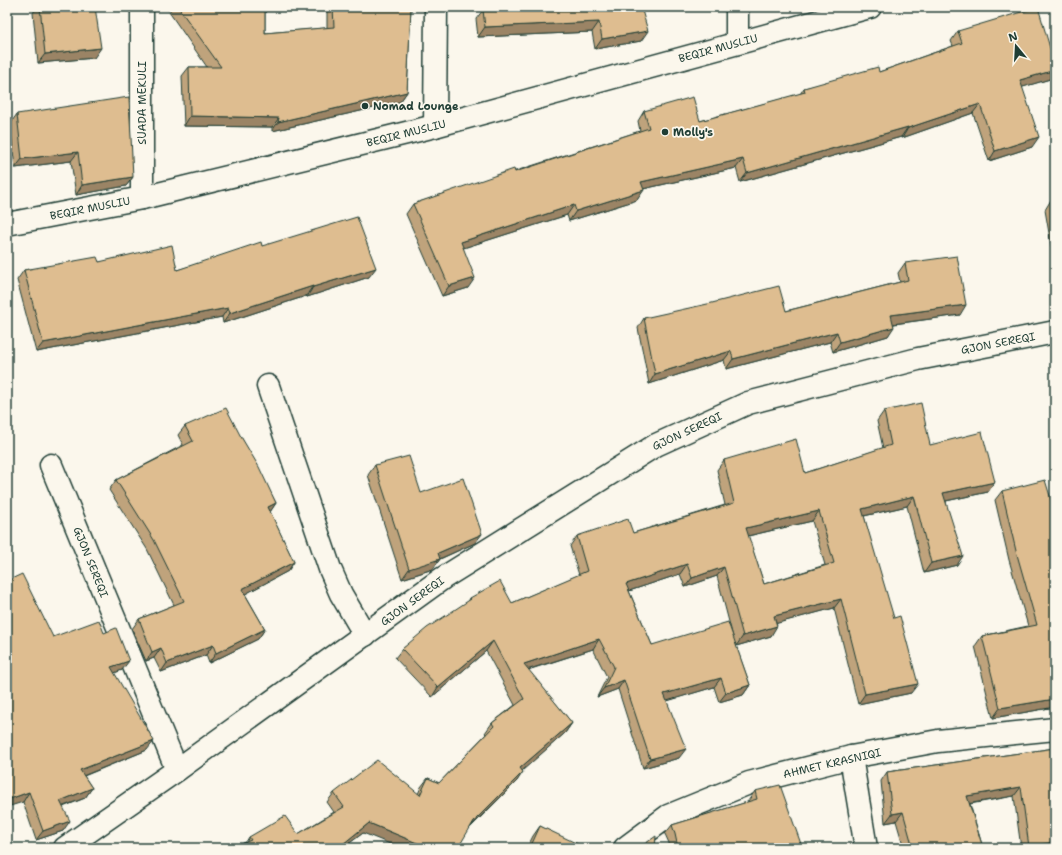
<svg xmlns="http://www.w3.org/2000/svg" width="1062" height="855" viewBox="0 0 1062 855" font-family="'Shantell Sans',sans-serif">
<rect width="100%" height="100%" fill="#fbf7ec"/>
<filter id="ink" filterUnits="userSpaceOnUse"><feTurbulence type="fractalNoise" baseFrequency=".025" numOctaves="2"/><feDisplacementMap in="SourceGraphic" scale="8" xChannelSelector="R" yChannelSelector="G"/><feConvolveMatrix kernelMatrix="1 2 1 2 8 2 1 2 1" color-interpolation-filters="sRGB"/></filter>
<g filter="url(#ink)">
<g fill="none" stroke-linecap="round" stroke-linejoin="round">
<g stroke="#1f3d34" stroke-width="25">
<g id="minor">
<path d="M737,43V7"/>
<path d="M435,126L436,7"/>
<path d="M142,198V7"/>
<path d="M7,224L142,198L435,126L870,7"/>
<path d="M268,386L330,569L341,594L365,635"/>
<path d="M51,465L177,770"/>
<path d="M851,757L866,848"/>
<path d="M65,848L177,770L443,578L656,445L748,403L918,359L1055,332"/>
<path d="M625,848L668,816L749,783L851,757L938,741L1055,729"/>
</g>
</g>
<use href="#minor" stroke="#fbf7ec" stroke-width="22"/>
</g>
<g fill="#bfa37c" stroke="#1f3d34" fill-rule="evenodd">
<path d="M37,7H95L94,58L38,63L33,13Z"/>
<path d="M172,7H265V33L327,28V7H411L407,92L400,102L272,131V127L184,126L182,76L189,67H207L169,12Z"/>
<path d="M491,7H641V41L595,49L592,32L478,37L476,19L483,10L491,8Z"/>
<path d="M958,31L1050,79L1022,87L1032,147L989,161L973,113L902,138L901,137L740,182L736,168L643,189L637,200L569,221L567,215L463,248L468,288L442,296L406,214L413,204L640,131L638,121L644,111L700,121L800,94L804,88L879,72L953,46L951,41Z"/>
<path d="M17,114L133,177L126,186L76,195L71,161L15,168L10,124Z"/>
<path d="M1055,199V262H1054L1045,210L1051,200Z"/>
<path d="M262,246L369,277L307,297L306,296L223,323L222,317L36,352L17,280L24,270L99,262L177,270Z"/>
<path d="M905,263L960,315L894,324L888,336L833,352L830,342L726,369L724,360L649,384L638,328L644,318L786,311L900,282L898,273Z"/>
<path d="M884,411L930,445L988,492L946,501L957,565L924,573L907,506L864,516L911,693L858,704L834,608L777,623L771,636L736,646L750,685L743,695L719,702L714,687L666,701L679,758L643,768L618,689L597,697L607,677L593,649L528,670L572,723L565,733L522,770L517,781L470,828L363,833L343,848H232L246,842L249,837L298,834L334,812L327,802L334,793L418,794L421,787L428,778L439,783L486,734L485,733L492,723L515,705L486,651L432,697L395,658L402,649L468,602L470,598L512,603L579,575L570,546L577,536L633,533L725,505L717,470L724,460L805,473L883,448L877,421ZM812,521L825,565L764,584L748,536ZM680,574L685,587L717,576L733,637L652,645L629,591Z"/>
<path d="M185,426L240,435L276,503L270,512L294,562L288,571L245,594L265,629L258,639L209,663L206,655L161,672L154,658L146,661L132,629L139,619L174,605L147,549L109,490L116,480L183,445L178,435Z"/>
<path d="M375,465L421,493L475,543L440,559L433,569L402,579L368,475Z"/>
<path d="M1002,491L1055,512V707L993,718L975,646L982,636L1028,626L1009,560L995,500Z"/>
<path d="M53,637L122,670L114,673L147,750L84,776L92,788L85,798L63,807V831L36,840L23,802Z"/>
<path d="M1055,748V848H1021L1014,796L970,804L983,848H904L896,821L885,823L881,781L887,772Z"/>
<path d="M755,791L801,844L798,848H669V843L665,834L672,825L748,802V801Z"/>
<path d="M540,826L581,848H527L533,836Z"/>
</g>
<g fill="#9b8465" stroke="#1f3d34">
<path d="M599,22L592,32L478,37L485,27Z"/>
<path d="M648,31L641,41L595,49L602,39Z"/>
<path d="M101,48L94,58L38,63L45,54Z"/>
<path d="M1055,70V71L1050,79L1013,90L1020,80Z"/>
<path d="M407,92L400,102L272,131L278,122Z"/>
<path d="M980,104L973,113L902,138L908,128Z"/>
<path d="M190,116L279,118L272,127L184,126Z"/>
<path d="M908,127L901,137L740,182L747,173Z"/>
<path d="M1039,137L1032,147L989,161L995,151Z"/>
<path d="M78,152L71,161L15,168L22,159Z"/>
<path d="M743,159L736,168L634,191L641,182Z"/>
<path d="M133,177L126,186L76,195L82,185Z"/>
<path d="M644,190L637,200L569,221L576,211Z"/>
<path d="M574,205L567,215L454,251L461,242Z"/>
<path d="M376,268L369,277L307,297L313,287Z"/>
<path d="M475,278L468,288L442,296L449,286Z"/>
<path d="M313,286L306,296L223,323L230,313Z"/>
<path d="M966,305L960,315L885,325L891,315Z"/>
<path d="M228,308L222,317L36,352L43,343Z"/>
<path d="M894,327L888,336L833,352L840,342Z"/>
<path d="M837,332L830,342L726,369L733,359Z"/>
<path d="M731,351L724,360L649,384L655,374Z"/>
<path d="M995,482L988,492L936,503L943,493Z"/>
<path d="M914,496L907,506L855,518L862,509Z"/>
<path d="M276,503L270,512L268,507Z"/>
<path d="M819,511L812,521L739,538L746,528Z"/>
<path d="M482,534L475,543L435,561L440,559L433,569L402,579L409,569L438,553Z"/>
<path d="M963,556L957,565L924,573L931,563Z"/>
<path d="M294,562L288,571L236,599L242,589Z"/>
<path d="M687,564L680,574L620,594L626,584Z"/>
<path d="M724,567L717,576L685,587L692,578Z"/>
<path d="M841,599L834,608L767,626L774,616Z"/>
<path d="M777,626L771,636L736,646L743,636Z"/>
<path d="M265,629L258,639L209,663L216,653Z"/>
<path d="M599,639L593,649L517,673L524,664Z"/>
<path d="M493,641L486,651L432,697L438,687Z"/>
<path d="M213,645L206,655L161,672L167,663Z"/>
<path d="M161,648L154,658L146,661L152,652Z"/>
<path d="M129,661L122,670L104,677L111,667Z"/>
<path d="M721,678L714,687L657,704L664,694Z"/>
<path d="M624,680L618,689L597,697L604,688Z"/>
<path d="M918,684L911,693L858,704L865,694Z"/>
<path d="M750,685L743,695L719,702L726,693Z"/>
<path d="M1055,699V707L993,718L1000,708Z"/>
<path d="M572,723L565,733L514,778L520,768Z"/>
<path d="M154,741L147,750L73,780L80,770Z"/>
<path d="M686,749L679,758L643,768L650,759Z"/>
<path d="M523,772L517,781L467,830L474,821Z"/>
<path d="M1021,787L1014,796L961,805L967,796Z"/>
<path d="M92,788L85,798L53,810L60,801Z"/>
<path d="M29,792L23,802L7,807V800Z"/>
<path d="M903,812L896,821L885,823L892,814Z"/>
<path d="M70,821L63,831L36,840L43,831Z"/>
<path d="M369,823L429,848H400L363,833L343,848H338Z"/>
<path d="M1055,842V848H1028L1029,847Z"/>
<path d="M801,844L798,848H789Z"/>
</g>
<g fill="#debd90" stroke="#1f3d34" fill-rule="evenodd">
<path d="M40,7H95L101,48L45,54Z"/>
<path d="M178,7H265V33L334,27L333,7H411L407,92L278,122L279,118L190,116L189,67H221Z"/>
<path d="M498,7H641L648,31L602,39L599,22L485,27L483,10Z"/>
<path d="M1038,7L1055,65V70L1020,80L1039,137L995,151L980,104L908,128V127L747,173L743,159L641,182L644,190L576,211L574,205L461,242L475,278L449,286L413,204L514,169L515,172L649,128L644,111L693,97L700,121L805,92L804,88L878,67L879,72L962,43L958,31Z"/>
<path d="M129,97L133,177L82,185L78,152L22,159L17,114Z"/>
<path d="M1055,199V221L1051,200Z"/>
<path d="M357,217L376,268L313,287V286L230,313L228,308L43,343L24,270L97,257L99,262L172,245L177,270L261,242L262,246Z"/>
<path d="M957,256L966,305L891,315L894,327L840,342L837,332L733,359L731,351L655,374L644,318L712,303L779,286L786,311L908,280L905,263Z"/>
<path d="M921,403L930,445L982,432L995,482L943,493L963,556L931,563L914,496L862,509L894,618L900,616L918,684L865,694L841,599L774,616L777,626L743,636L724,567L692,578L687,564L626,584L652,645L728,622L750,685L726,693L721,678L664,694L686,749L650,759L624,680L604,688L614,667L599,639L524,664L572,723L520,768L523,772L474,821L458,848H429L369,823L338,848H232L251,840L249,837L285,816L298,834L344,807L334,793L377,760L420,795L428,778L439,783L494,726L492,723L524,699L493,641L438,687L402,649L427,628L471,599L470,598L500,581L512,603L587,571L577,536L628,519L633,533L734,503L724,460L796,439L805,473L891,445L884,411ZM819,511L834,563L764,584L746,528Z"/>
<path d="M226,408L240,435L259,467L276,503L268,507L294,562L242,589L265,629L216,653L213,645L167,663L161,648L152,652L139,619L184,601L154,540L116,480L193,441L185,426Z"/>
<path d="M409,456L421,493L463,478L482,534L438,553L440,559L409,569L375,465Z"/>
<path d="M1045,480L1055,512V699L1000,708L982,636L1037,625L1016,551L1002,491Z"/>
<path d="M22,574L53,637L99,620L104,633L116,628L129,661L111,667L154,741L80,770L92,788L60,801L70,821L43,831L29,792L7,800V581Z"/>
<path d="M1055,748V842L1029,847L1021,787L967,796L983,848H913L903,812L892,814L887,772Z"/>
<path d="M780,785L801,844L790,848H678L675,834L672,825L757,799L755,791Z"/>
<path d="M540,826L582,846L581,848H530Z"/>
<path d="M656,836L655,848H639Z"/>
</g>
</g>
<g fill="#1f3d34" stroke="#fbf7ec" stroke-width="1.5">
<circle cx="365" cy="106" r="4"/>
<circle cx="665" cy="132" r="4"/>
</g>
<g text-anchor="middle" stroke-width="3.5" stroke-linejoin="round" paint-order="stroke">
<g font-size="11" fill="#1f3d34" stroke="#fbf7ec">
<text transform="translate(718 48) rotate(-15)" y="4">BEQIR MUSLIU</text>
<text transform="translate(142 103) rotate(-90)" y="4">SUADA MEKULI</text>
<text transform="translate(406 133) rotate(-14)" y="4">BEQIR MUSLIU</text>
<text transform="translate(90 208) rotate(-11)" y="4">BEQIR MUSLIU</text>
<text transform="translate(998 343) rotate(-11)" y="4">GJON SEREQI</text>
<text transform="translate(687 431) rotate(-25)" y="4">GJON SEREQI</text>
<text transform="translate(91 562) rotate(68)" y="4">GJON SEREQI</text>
<text transform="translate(412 601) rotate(-36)" y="4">GJON SEREQI</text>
<text transform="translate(832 763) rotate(-13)" y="4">AHMET KRASNIQI</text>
</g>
<g font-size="11" font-weight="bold" fill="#1f3d34" stroke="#fbf7ec" text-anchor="start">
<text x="373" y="110">Nomad Lounge</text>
<text x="673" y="136">Molly's</text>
</g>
</g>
<rect width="1062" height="855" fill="none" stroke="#fbf7ec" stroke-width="24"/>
<rect x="12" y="12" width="1038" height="831" fill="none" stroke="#1f3d34" stroke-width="1.5" filter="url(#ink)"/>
<g transform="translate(1016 46) rotate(342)" stroke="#fbf7ec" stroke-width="3" paint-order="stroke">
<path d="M0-3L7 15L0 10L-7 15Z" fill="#1f3d34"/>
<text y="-6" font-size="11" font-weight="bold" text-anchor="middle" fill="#1f3d34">N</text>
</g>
</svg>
